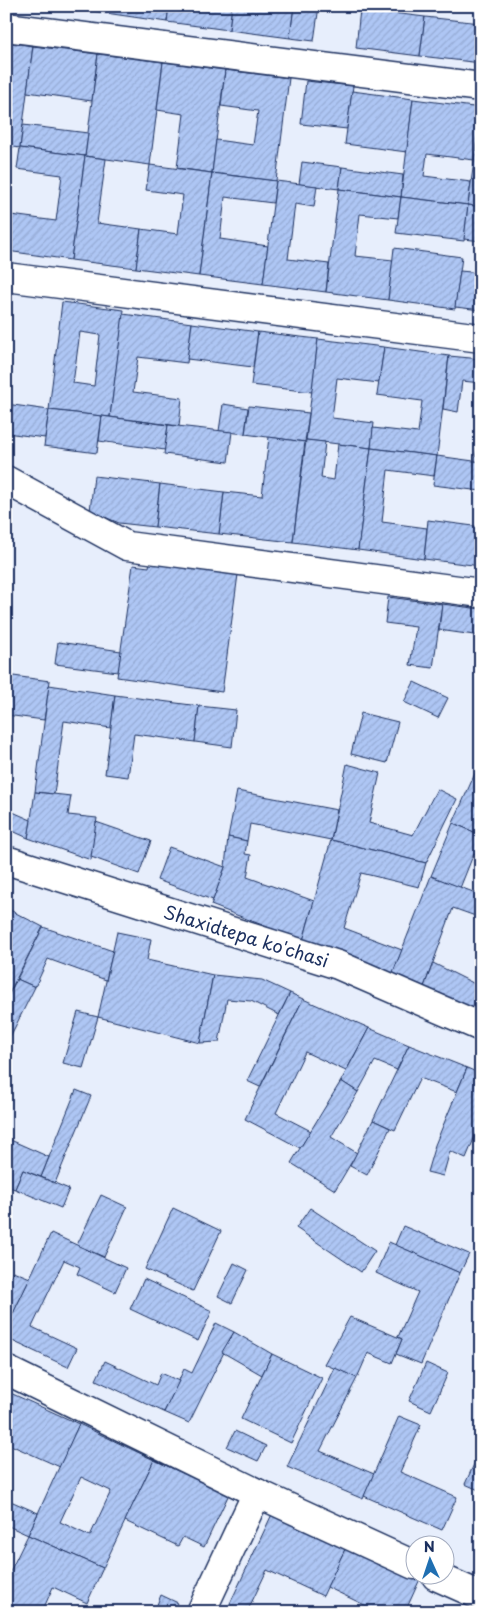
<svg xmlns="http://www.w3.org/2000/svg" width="487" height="1618" viewBox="0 0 487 1618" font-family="'Playpen Sans',sans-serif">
<defs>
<pattern id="building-hatch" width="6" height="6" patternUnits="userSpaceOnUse" patternTransform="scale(1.25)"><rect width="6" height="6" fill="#aec6f4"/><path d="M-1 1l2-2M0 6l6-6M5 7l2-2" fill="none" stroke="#95aad4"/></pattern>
</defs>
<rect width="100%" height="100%" fill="#e7eefc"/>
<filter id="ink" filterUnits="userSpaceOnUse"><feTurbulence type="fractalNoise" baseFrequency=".02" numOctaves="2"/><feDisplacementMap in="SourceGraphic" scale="10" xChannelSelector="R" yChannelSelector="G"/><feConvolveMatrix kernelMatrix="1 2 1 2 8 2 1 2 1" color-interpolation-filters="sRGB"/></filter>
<g filter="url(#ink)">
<g fill="url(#building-hatch)" stroke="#1b2f5e" fill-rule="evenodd">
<path d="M53,6H100L99,12Z"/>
<path d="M100,6H169L167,22L99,12Z"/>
<path d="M169,6H232L229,30L167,22Z"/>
<path d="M232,6H294L290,38L229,30Z"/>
<path d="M294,6H319L314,41L290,38Z"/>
<path d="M360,9L425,17L420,56L356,48Z"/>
<path d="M425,17L481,23V63L420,56Z"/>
<path d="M6,42L33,46L20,148L6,146Z"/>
<path d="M33,46L98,54L92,101L27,92Z"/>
<path d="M98,54L163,62L150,165L85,156Z"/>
<path d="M163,62L225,70L212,173L177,168L184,114L157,110Z"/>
<path d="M225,70L289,78L276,181L212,173L216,140L253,145L258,111L221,106Z"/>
<path d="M306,81L353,86L347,129L301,124Z"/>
<path d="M352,91L413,99L407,152L345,144Z"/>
<path d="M413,99L481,108L474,160L427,154L424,176L471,182L468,205L401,197Z"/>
<path d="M481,110V207L468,205Z"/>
<path d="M23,125L88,133L85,156L20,148Z"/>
<path d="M20,148L85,156L71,260L7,251L11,215L56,221L62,175L17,169Z"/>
<path d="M85,156L106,159L97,223L141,229L136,268L71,260Z"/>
<path d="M302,162L342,167L339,189L299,184Z"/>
<path d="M150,165L212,173L199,276L136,268L141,229L178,234L183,195L146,190Z"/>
<path d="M342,167L403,175L401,197L339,189Z"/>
<path d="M212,173L276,181L273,203L225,197L220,239L268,246L263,284L199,276Z"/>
<path d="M276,181L317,186L314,207L295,204L288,259L329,264L326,292L263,284Z"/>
<path d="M339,189L401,197L398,218L360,214L355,256L393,260L388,300L326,292Z"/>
<path d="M401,197L468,205L464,241L396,233Z"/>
<path d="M468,205L481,207V241L464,239Z"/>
<path d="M394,248L462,257L455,309L388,300Z"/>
<path d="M460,271L481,273V310L455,307Z"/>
<path d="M62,302L124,310L110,417L49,410ZM80,332L100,335L94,386L73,383Z"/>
<path d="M123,314L192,323L187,363L138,357L133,392L182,398L179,426L110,417Z"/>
<path d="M192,323L258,332L253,367L187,359Z"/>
<path d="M258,332L318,339L312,392L251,385Z"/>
<path d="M318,339L384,347L379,383L337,378L332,418L374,423L371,448L306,440Z"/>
<path d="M384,347L449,356L437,456L371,448L373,428L418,433L422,401L377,395Z"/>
<path d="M449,356L481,359V383L462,381L458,412L443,409Z"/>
<path d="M6,404L49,410L45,438L6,433Z"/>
<path d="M223,404L248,408L245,434L219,431Z"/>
<path d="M249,406L309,413L305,442L245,434Z"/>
<path d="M49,410L102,416L97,453L44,446Z"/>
<path d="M102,416L168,425L165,450L99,441Z"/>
<path d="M481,419V462L475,461Z"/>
<path d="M168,425L232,432L228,462L164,454Z"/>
<path d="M269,437L305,442L293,542L219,534L224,492L262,496Z"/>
<path d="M306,440L325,442L321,478L334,480L338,444L371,448L358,550L293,542Z"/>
<path d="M371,448L437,456L434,476L388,470L382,522L427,528L424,559L358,550Z"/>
<path d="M437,456L481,462V491L433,485Z"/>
<path d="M94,476L160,484L155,527L119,523L90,511Z"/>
<path d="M160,484L224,492L219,534L155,527Z"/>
<path d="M428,520L481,527V566L424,559Z"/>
<path d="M151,555L239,567L222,692L117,677L133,565L149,567Z"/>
<path d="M388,597L442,604L433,668L410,665L416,627L385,623Z"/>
<path d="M442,604L481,609V636L439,630Z"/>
<path d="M6,616L8,668H6Z"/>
<path d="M58,642L121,651L118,672L55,664Z"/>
<path d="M6,675L50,681L44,720L6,715Z"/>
<path d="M414,682L448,698L438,718L404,702Z"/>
<path d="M49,685L115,695L111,728L64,721L54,794L35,792Z"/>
<path d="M115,695L199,706L195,742L134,734L128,777L105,774Z"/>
<path d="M199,706L236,710L232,747L195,742Z"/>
<path d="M361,713L398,722L387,763L351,754Z"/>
<path d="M481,760V835L453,823Z"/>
<path d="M347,764L380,773L369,823L413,835L437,789L457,799L426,863L331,840Z"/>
<path d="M237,791L337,810L331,840L250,824L247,841L228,837Z"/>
<path d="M35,792L71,796L68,815L97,818L91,860L28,838Z"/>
<path d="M6,809L31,820L28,838L6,828Z"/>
<path d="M96,822L151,841L139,874L91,857Z"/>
<path d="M453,823L481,835V856L474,853L460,888L431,876Z"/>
<path d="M228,837L247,841L245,854L251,855L247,877L314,901L303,941L211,905L225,867Z"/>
<path d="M331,840L426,863L419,887L361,873L344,928L402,950L392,975L303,941Z"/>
<path d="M169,847L225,867L213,900L157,880Z"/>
<path d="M431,876L481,895V918L453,908L424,987L392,975Z"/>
<path d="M6,908L43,927L7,997L6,951L11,942L6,940Z"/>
<path d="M43,927L113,951L106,980L48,959L35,987L17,979Z"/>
<path d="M117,932L151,939L147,960L213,975L200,1043L98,1017Z"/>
<path d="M433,963L481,987V1014L424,987Z"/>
<path d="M213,975L262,980L290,993L279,1015L251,1001L227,999L219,1042L200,1043Z"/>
<path d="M17,979L35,987L6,1045V1000Z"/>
<path d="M290,993L303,999L260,1087L247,1081Z"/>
<path d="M303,999L369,1028L346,1071L305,1052L276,1113L311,1131L300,1148L245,1119Z"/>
<path d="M78,1012L98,1017L83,1068L63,1063Z"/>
<path d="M369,1028L409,1045L397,1070L375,1061L358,1092L341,1081Z"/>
<path d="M409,1045L467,1068L457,1092L420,1078L395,1130L373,1120Z"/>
<path d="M467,1068L481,1074V1122L466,1158L450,1151L443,1176L427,1172L435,1145Z"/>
<path d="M341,1081L358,1092L331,1137L357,1153L335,1190L291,1163Z"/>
<path d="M76,1090L91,1096L55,1183L41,1177Z"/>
<path d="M373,1120L390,1128L367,1175L350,1166Z"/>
<path d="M6,1138L49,1157L41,1177L23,1170L15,1189L6,1186Z"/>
<path d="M23,1170L69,1189L61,1208L15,1189Z"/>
<path d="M101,1195L127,1207L104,1257L77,1245Z"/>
<path d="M173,1208L221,1231L193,1291L145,1269Z"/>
<path d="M310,1208L375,1251L361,1272L296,1228Z"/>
<path d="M403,1226L469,1254L460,1273L395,1245Z"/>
<path d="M51,1233L126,1268L115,1292L77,1274L80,1267L64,1260L32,1327L77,1348L68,1367L6,1338V1328Z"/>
<path d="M389,1242L460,1273L421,1364L396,1354L402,1339L398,1337L418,1292L376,1273Z"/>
<path d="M234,1263L248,1270L232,1303L218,1296Z"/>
<path d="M13,1271L30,1278L6,1328V1286Z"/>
<path d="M144,1279L212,1311L198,1341L130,1309Z"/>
<path d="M350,1317L402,1339L392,1363L368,1353L357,1378L324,1364Z"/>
<path d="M216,1323L234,1332L189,1423L164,1412L184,1369L192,1373Z"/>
<path d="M234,1332L272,1354L262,1375L222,1352Z"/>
<path d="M272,1354L322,1378L291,1443L241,1419Z"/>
<path d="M105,1361L156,1385L161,1373L179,1381L164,1412L96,1380Z"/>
<path d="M426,1363L448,1373L431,1411L409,1401Z"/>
<path d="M335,1368L357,1378L320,1451L374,1474L363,1499L287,1467Z"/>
<path d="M6,1391L79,1424L60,1467L6,1443Z"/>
<path d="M399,1416L421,1425L400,1472L457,1497L442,1530L364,1496Z"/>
<path d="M79,1424L154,1460L103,1568L28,1535ZM81,1477L111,1491L90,1536L60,1522Z"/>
<path d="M235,1431L266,1446L258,1461L227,1447Z"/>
<path d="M481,1449V1491L465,1484Z"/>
<path d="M154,1460L229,1494L204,1547L183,1537L178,1546L125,1521Z"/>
<path d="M6,1499L38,1513L28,1535L6,1525Z"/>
<path d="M274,1510L347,1545L323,1596L267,1570L247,1612H226Z"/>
<path d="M28,1535L103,1568L87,1603L53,1587L42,1612H6V1580Z"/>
<path d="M347,1545L420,1579L405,1612H379L327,1587Z"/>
<path d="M161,1595L178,1603L174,1612H154Z"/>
</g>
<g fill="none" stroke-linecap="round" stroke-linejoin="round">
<g stroke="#1b2f5e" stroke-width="31">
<g id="minor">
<path d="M6,27L481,87"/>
<path d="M6,277L481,338"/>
<path d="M6,480L127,546L481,593"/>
<path d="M6,860L338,965L481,1027"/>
<path d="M6,1370L257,1493L414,1565"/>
<path d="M436,1576L481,1596"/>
<path d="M201,1612L257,1493"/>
</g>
</g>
<use href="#minor" stroke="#fff" stroke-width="28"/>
</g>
</g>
<g text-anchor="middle" stroke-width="4.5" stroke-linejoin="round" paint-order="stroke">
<g font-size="18" fill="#1b2f5e" stroke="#fff">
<text transform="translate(246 937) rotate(17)" y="6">Shaxidtepa ko'chasi</text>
</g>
</g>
<rect width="487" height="1618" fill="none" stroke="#fff" stroke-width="25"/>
<rect x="12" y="12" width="462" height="1593" fill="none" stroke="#1b2f5e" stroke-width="2" filter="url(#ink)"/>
<g transform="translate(430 1560) rotate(357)"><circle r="24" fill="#ffffff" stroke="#a4acbf"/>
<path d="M0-4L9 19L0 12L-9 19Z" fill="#1f6fb2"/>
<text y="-8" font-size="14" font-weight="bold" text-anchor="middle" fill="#1b2f5e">N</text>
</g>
</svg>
